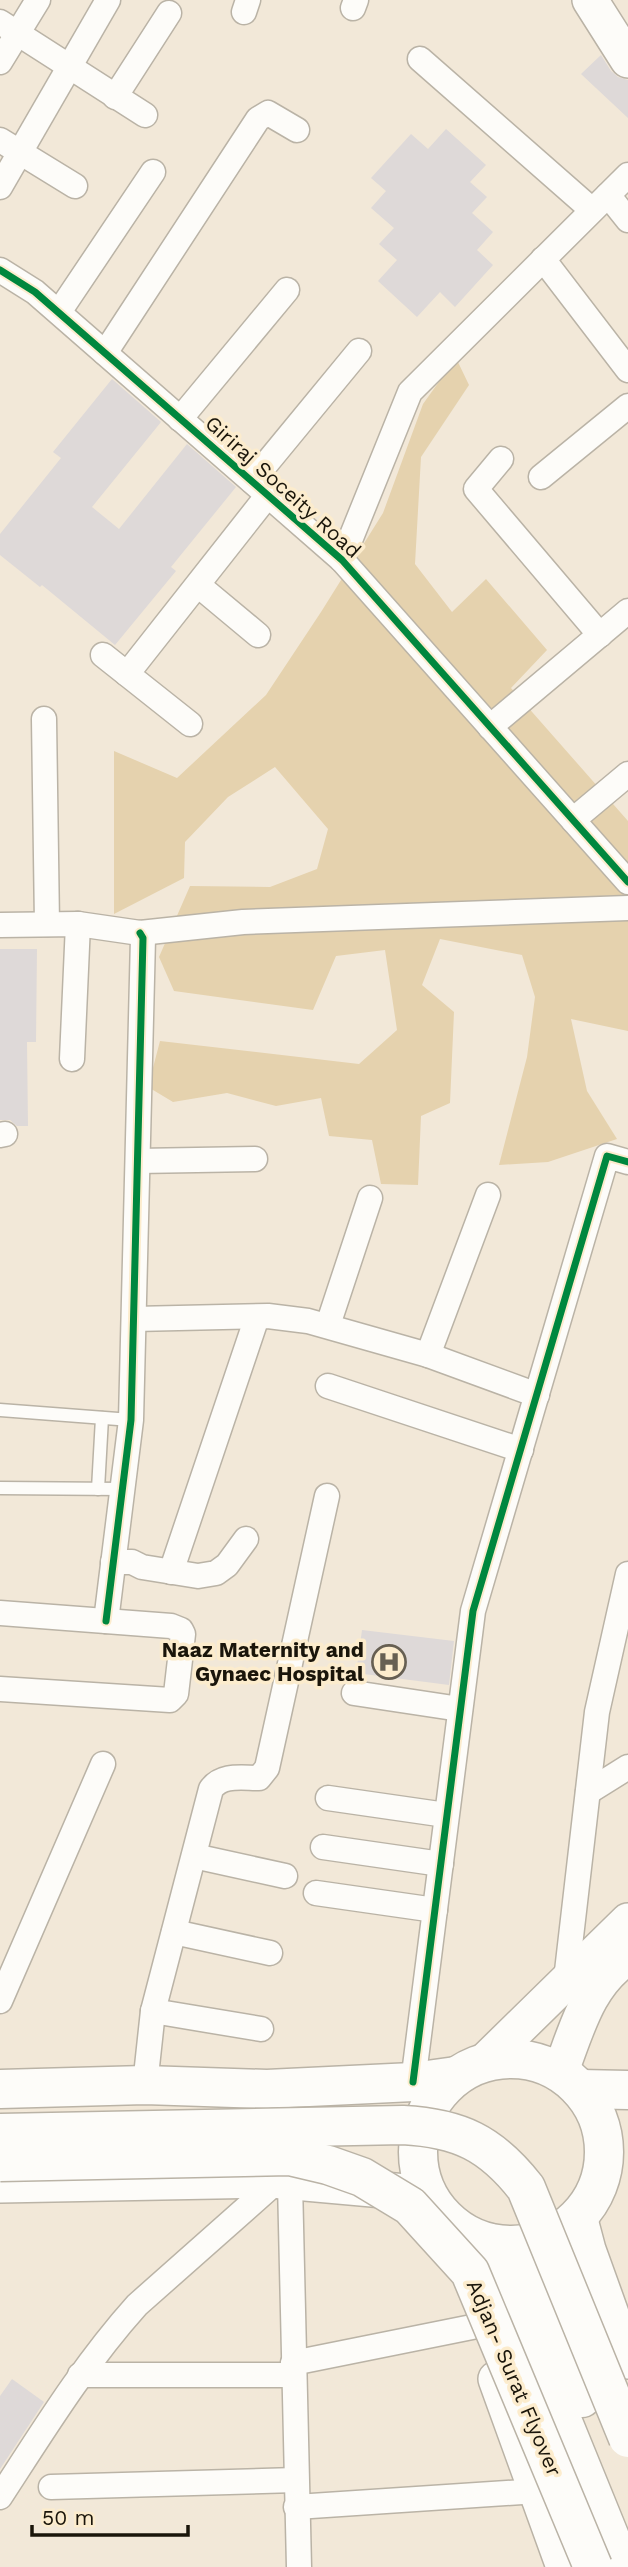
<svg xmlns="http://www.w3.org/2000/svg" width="628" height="2567" viewBox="0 0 628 2567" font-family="'Work Sans',sans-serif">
<rect width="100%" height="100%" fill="#f2e8d8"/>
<path fill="#e5d2ae" d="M456,358L469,385L421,457L415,564L452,612L486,579L547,650L511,688L628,821V1031L571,1019L587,1091L617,1139L548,1162L499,1165L527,1057L535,997L522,955L440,939L422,985L454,1012L450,1103L421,1116L418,1185L381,1184L372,1140L329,1136L321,1098L276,1106L227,1093L173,1102L148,1087L160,1041L359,1064L397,1030L385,950L336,956L313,1010L174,991L159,957L190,886L270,887L317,869L328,829L275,767L228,797L185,842L184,878L114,914V751L177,778L266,695L321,612L383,513L423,404Z"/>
<g fill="#ded9d8">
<path d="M601,55L611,71L618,77L628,80V118L581,74Z"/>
<path d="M446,129L486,165L470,182L487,197L472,213L493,232L477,250L493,265L455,307L440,292L417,317L378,281L397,260L379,244L394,228L371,208L386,191L371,178L411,134L428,149Z"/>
<path d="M112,379L161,422L92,507L119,529L187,444L236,487L171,567L176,571L115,645L42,585L40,587L0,555V534L61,458L53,452Z"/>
<path d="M0,949H37L36,1042H27L28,1126H17L10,1120H0Z"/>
<path d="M362,1630L454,1641L449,1685L356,1673Z"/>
<path d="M12,2379L44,2402L0,2469V2396Z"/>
</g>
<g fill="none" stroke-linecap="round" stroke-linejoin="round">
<g stroke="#bab3a6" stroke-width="15">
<g id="lane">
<path d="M0,1410L131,1420"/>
<path d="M0,1488L122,1489"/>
<path d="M98,1489L102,1418"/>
</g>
</g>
<g stroke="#bab3a6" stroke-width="27">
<g id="street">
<path d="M353,8L356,0"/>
<path d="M244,12L248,0"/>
<path d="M0,22L145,115"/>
<path d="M420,59L592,210"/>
<path d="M0,62L38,0"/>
<path d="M115,97L169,13"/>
<path d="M0,140L75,186"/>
<path d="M0,187L108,0"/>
<path d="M608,195L628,220"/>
<path d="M543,259L628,370"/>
<path d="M0,270L35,292L342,560L628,882"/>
<path d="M59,312L153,172"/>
<path d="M105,353L258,119L268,113L297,130"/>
<path d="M180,419L287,290"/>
<path d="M501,459L476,489L600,635"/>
<path d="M541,477L628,406"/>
<path d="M252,481L359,351"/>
<path d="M342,560L410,392L628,175"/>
<path d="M198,585L258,635"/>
<path d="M103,655L127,674"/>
<path d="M44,719L47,924"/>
<path d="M190,724L127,674L268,495"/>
<path d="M490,727L628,611"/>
<path d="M573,820L628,774"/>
<path d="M0,925L78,924L140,933L243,922L628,908"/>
<path d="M72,1059L78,924"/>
<path d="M0,1135L5,1134"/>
<path d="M138,1161L255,1159"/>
<path d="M134,1319L268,1316L308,1321L428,1355L537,1395"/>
<path d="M328,1325L370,1198"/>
<path d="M428,1355L488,1195"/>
<path d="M328,1386L521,1450"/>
<path d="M113,1562H132L142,1567L198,1576L216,1573L227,1565L246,1539"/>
<path d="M171,1572L257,1317"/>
<path d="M0,1613L171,1626L181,1630L183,1634L176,1694L170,1700L0,1689"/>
<path d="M106,1621L131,1420L143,938L140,933"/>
<path d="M354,1693L460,1709"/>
<path d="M588,1792L628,1767"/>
<path d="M328,1798L446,1815"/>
<path d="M323,1847L441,1864"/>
<path d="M194,1856L285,1876"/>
<path d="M316,1893L435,1910"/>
<path d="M174,1932L270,1953"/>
<path d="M566,1980L597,1712L628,1574"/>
<path d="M0,2001L103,1764"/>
<path d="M153,2011L261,2029"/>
<path d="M413,2082L473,1611L607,1156L628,1162"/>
<path d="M145,2085L153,2011L211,1789C222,1774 241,1778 259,1778L267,1768L327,1496"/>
<path d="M290,2183L299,2567"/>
<path d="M293,2363L477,2326"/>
<path d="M80,2375H294"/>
<path d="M51,2487L296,2480"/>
<path d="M0,2497C43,2431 84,2364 137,2305L277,2181"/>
<path d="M296,2507L537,2491"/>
</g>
</g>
<g stroke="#bab3a6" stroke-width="38">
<g id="secondary">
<path d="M590,0L628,60"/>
<path d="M483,2063L628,1921"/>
<path d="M560,2073C577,2029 587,1984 628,1957"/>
<path d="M0,2185L272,2180L428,2194"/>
<path d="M579,2216L588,2250L628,2361"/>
<path d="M496,2379L564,2567"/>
</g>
</g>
<g stroke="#bab3a6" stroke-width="41">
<g id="primary">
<circle cx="511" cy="2152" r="93"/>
<path d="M580,2089L628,2090"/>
</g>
</g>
<g stroke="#bab3a6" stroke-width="41">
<g id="highway">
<path d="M0,2089L145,2085L267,2089L413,2082L456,2076"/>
<path d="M490,2243L622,2567"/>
<path d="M521,2245L582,2398"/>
</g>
</g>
<use href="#lane" stroke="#fdfcf9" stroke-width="12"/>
<use href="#street" stroke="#fdfcf9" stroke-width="24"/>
<use href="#secondary" stroke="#fdfcf9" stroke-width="35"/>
<use href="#primary" stroke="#fdfcf9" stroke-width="38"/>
<use href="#highway" stroke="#fdfcf9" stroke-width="38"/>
<g stroke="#bab3a6" stroke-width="41" stroke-linecap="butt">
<g id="highway-bridge">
<path d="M0,2133L403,2125C459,2128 491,2143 526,2188L628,2438"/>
<path d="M0,2162L290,2156L328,2165L362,2177L410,2206L470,2272L593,2567"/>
</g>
</g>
<use href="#highway-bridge" stroke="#fdfcf9" stroke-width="38"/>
<g stroke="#fceccd" stroke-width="11">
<g id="cycleway">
<path d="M0,270L35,292L342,560L628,882"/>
<path d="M106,1621L131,1420L143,938L140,933"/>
<path d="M413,2082L473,1611L607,1156L628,1162"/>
</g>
</g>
<use href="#cycleway" stroke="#00873e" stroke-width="7"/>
</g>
<defs>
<g id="hospital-ring" transform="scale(1.75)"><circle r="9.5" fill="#fceccd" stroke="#665f52" stroke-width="1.5"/><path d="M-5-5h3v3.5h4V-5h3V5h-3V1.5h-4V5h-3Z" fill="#665f52"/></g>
</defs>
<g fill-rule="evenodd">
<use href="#hospital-ring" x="389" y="1662"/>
</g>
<g text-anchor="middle" stroke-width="7" stroke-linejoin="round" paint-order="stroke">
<g font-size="21" fill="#1a150a" stroke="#fceccd">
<text transform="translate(283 487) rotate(42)" y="7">Giriraj Soceity Road</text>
<text transform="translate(514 2378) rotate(67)" y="7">Adjan- Surat Flyover</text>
</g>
<g font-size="21" font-weight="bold" fill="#1a150a" stroke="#fceccd" text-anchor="end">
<text x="364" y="1657">Naaz Maternity and<tspan x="364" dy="24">Gynaec Hospital</tspan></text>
</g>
</g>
<path d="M32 2525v10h156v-10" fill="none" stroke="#1a150a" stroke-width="3.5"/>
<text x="42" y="2525" font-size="21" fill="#1a150a" stroke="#fceccd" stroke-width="5" paint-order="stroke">50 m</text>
</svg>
